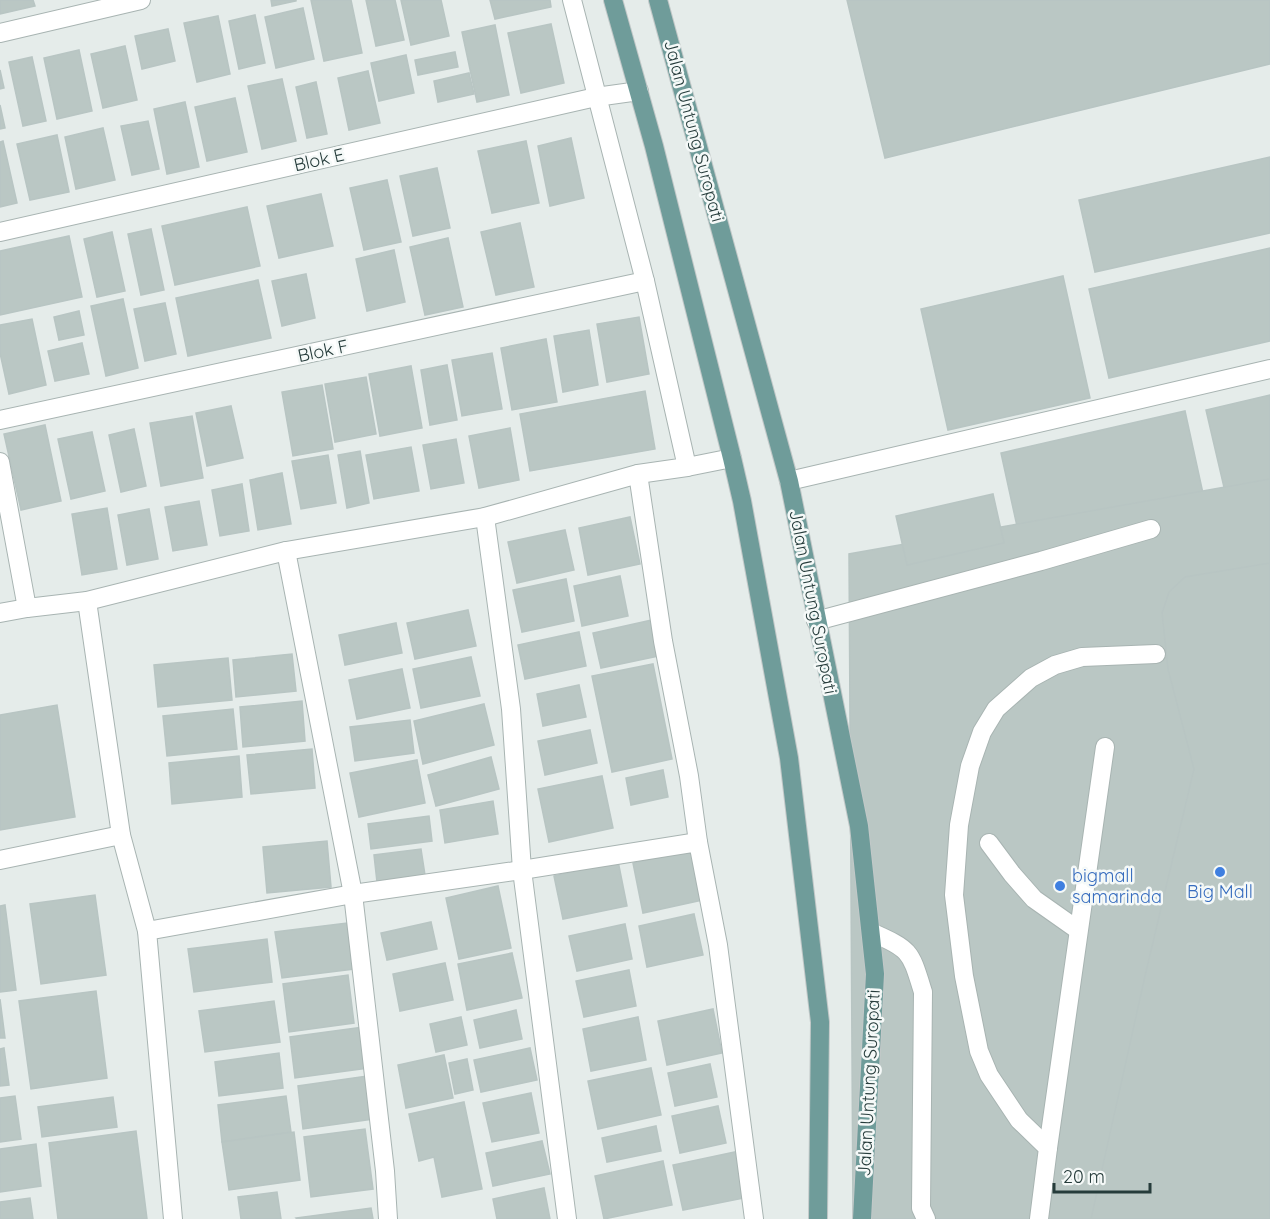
<svg xmlns="http://www.w3.org/2000/svg" width="1270" height="1219" viewBox="0 0 1270 1219" font-family="Quicksand,sans-serif">
<rect width="100%" height="100%" fill="#e5ecea"/>
<g fill="#bac7c4" stroke="#b8c5c3" stroke-width="1.5">
<path d="M0,0H33L35,6L0,14Z"/>
<path d="M271,0H296V1L272,6Z"/>
<path d="M311,0H351L362,53L324,61Z"/>
<path d="M366,0H395L404,40L376,46Z"/>
<path d="M401,0H441L449,36L411,45Z"/>
<path d="M490,0H550L551,7L495,19Z"/>
<path d="M847,0H1270V64L885,158Z"/>
<path d="M303,8L314,59L276,68L265,17Z"/>
<path d="M255,15L265,63L239,69L229,21Z"/>
<path d="M218,16L230,74L197,82L184,23Z"/>
<path d="M551,24L564,83L521,93L508,33Z"/>
<path d="M495,25L509,95L477,102L462,32Z"/>
<path d="M168,29L175,61L142,69L135,36Z"/>
<path d="M125,46L137,100L103,108L91,54Z"/>
<path d="M79,50L92,111L57,119L44,58Z"/>
<path d="M455,52L458,67L418,75L415,60Z"/>
<path d="M406,55L414,93L379,101L371,63Z"/>
<path d="M32,57L46,121L23,126L9,62Z"/>
<path d="M0,70L4,88L0,89Z"/>
<path d="M368,71L380,123L349,130L338,78Z"/>
<path d="M469,73L474,94L438,102L434,81Z"/>
<path d="M282,79L296,141L262,149L248,86Z"/>
<path d="M316,82L327,134L307,138L296,87Z"/>
<path d="M235,98L247,152L207,161L195,107Z"/>
<path d="M185,102L199,167L167,174L154,109Z"/>
<path d="M0,105L5,128L0,129Z"/>
<path d="M148,121L159,169L132,175L121,126Z"/>
<path d="M103,128L115,180L76,189L65,137Z"/>
<path d="M57,135L69,192L30,200L17,144Z"/>
<path d="M571,138L584,198L550,206L538,146Z"/>
<path d="M3,141L17,203L0,207V142Z"/>
<path d="M526,141L539,203L492,213L478,151Z"/>
<path d="M1270,157V233L1095,272L1079,200Z"/>
<path d="M437,168L450,228L413,236L400,176Z"/>
<path d="M387,180L401,242L364,250L350,188Z"/>
<path d="M321,194L333,246L279,258L267,206Z"/>
<path d="M247,207L260,266L175,285L162,226Z"/>
<path d="M520,223L534,287L496,295L481,232Z"/>
<path d="M151,229L164,290L141,295L128,234Z"/>
<path d="M112,232L125,291L97,297L84,239Z"/>
<path d="M69,236L82,297L0,315V251Z"/>
<path d="M448,238L463,307L425,315L410,247Z"/>
<path d="M1270,248V341L1109,378L1089,289Z"/>
<path d="M394,250L405,302L367,311L356,259Z"/>
<path d="M306,274L315,318L282,326L272,281Z"/>
<path d="M1063,276L1090,398L948,430L921,309Z"/>
<path d="M258,280L271,338L188,356L176,298Z"/>
<path d="M123,299L138,368L106,376L91,306Z"/>
<path d="M165,303L176,354L145,361L134,309Z"/>
<path d="M79,311L84,335L59,340L54,317Z"/>
<path d="M639,317L649,374L607,382L597,324Z"/>
<path d="M32,319L46,385L9,394L0,353V325Z"/>
<path d="M589,330L598,385L563,392L554,336Z"/>
<path d="M546,339L557,402L512,410L501,348Z"/>
<path d="M82,343L89,374L55,381L48,351Z"/>
<path d="M492,353L502,409L462,416L452,360Z"/>
<path d="M447,365L457,420L430,425L421,370Z"/>
<path d="M411,366L422,428L380,436L369,374Z"/>
<path d="M366,377L376,434L335,442L325,384Z"/>
<path d="M322,385L333,449L293,456L282,392Z"/>
<path d="M645,391L655,449L530,471L520,414Z"/>
<path d="M1270,395V490L1227,500L1206,410Z"/>
<path d="M231,406L243,458L207,466L196,413Z"/>
<path d="M1185,411L1204,498L1020,540L1001,453Z"/>
<path d="M192,416L203,478L161,486L150,423Z"/>
<path d="M45,425L61,501L21,510L4,434Z"/>
<path d="M510,428L519,480L479,488L469,436Z"/>
<path d="M134,429L146,486L121,492L109,435Z"/>
<path d="M92,432L105,491L71,499L58,439Z"/>
<path d="M456,439L464,483L431,489L423,445Z"/>
<path d="M411,447L419,491L374,499L366,455Z"/>
<path d="M360,451L369,503L347,508L338,455Z"/>
<path d="M328,455L336,503L301,509L292,461Z"/>
<path d="M282,473L291,524L258,530L250,480Z"/>
<path d="M1270,479V1219H853L849,554Z"/>
<path d="M242,484L249,531L220,536L212,490Z"/>
<path d="M993,494L1004,543L907,565L896,516Z"/>
<path d="M199,501L207,545L173,551L165,507Z"/>
<path d="M107,508L117,569L82,575L72,514Z"/>
<path d="M149,509L158,559L127,565L118,515Z"/>
<path d="M630,517L640,564L588,575L579,528Z"/>
<path d="M565,530L574,570L517,583L508,542Z"/>
<path d="M1270,563V1219H1091L1145,976L1194,769L1168,669L1162,613L1169,592L1185,577Z"/>
<path d="M620,576L628,616L582,626L574,586Z"/>
<path d="M566,579L574,621L522,632L513,590Z"/>
<path d="M468,610L476,646L415,659L407,623Z"/>
<path d="M652,620L659,656L601,668L593,633Z"/>
<path d="M396,623L402,653L345,665L339,635Z"/>
<path d="M579,632L586,666L525,679L518,645Z"/>
<path d="M292,654L296,691L236,697L233,660Z"/>
<path d="M471,657L480,696L421,708L413,669Z"/>
<path d="M228,658L232,700L158,707L154,665Z"/>
<path d="M653,664L672,759L612,772L592,676Z"/>
<path d="M402,669L410,708L357,719L349,680Z"/>
<path d="M579,685L586,717L543,726L537,694Z"/>
<path d="M302,701L305,741L243,747L240,707Z"/>
<path d="M484,704L494,745L423,764L414,721Z"/>
<path d="M57,705L75,817L0,830V715Z"/>
<path d="M233,709L237,749L167,756L163,716Z"/>
<path d="M410,720L414,753L355,761L350,727Z"/>
<path d="M590,730L597,763L545,775L538,741Z"/>
<path d="M312,749L315,788L251,794L247,755Z"/>
<path d="M239,756L242,797L172,804L169,763Z"/>
<path d="M491,757L499,789L436,806L428,775Z"/>
<path d="M417,760L425,803L359,817L350,773Z"/>
<path d="M663,770L668,797L631,805L626,778Z"/>
<path d="M602,776L613,828L549,842L538,789Z"/>
<path d="M493,801L498,834L445,843L440,810Z"/>
<path d="M429,816L432,841L371,849L368,824Z"/>
<path d="M327,841L331,887L267,893L263,847Z"/>
<path d="M421,849L425,875L377,882L374,855Z"/>
<path d="M693,850L703,900L643,913L633,863Z"/>
<path d="M618,861L627,906L563,919L554,876Z"/>
<path d="M498,886L511,948L459,959L446,898Z"/>
<path d="M95,895L106,975L41,984L30,904Z"/>
<path d="M5,905L16,990L0,992V906Z"/>
<path d="M694,914L703,955L647,967L639,926Z"/>
<path d="M431,922L437,949L387,960L381,933Z"/>
<path d="M347,923L354,969L282,978L275,932Z"/>
<path d="M625,924L632,959L577,971L569,936Z"/>
<path d="M267,939L272,982L194,992L188,949Z"/>
<path d="M512,953L522,998L467,1010L458,964Z"/>
<path d="M445,963L453,1000L400,1011L393,974Z"/>
<path d="M629,970L636,1006L584,1017L576,981Z"/>
<path d="M348,975L354,1023L289,1032L283,984Z"/>
<path d="M96,991L107,1078L31,1089L19,1001Z"/>
<path d="M0,999L5,1038H0Z"/>
<path d="M274,1001L280,1042L205,1052L199,1011Z"/>
<path d="M713,1009L722,1053L667,1065L658,1021Z"/>
<path d="M516,1010L522,1039L480,1048L474,1020Z"/>
<path d="M461,1017L467,1045L436,1052L430,1024Z"/>
<path d="M638,1017L646,1060L591,1071L583,1029Z"/>
<path d="M363,1027L368,1068L295,1078L290,1037Z"/>
<path d="M4,1048L9,1085L0,1086V1049Z"/>
<path d="M530,1048L537,1080L481,1092L474,1060Z"/>
<path d="M279,1053L283,1088L219,1096L215,1062Z"/>
<path d="M444,1055L453,1098L406,1108L398,1065Z"/>
<path d="M467,1059L473,1090L455,1094L449,1063Z"/>
<path d="M710,1064L717,1097L675,1106L668,1073Z"/>
<path d="M651,1068L661,1115L598,1129L588,1081Z"/>
<path d="M367,1076L373,1119L303,1129L298,1086Z"/>
<path d="M531,1093L539,1133L492,1142L483,1103Z"/>
<path d="M15,1096L21,1139L0,1142V1098Z"/>
<path d="M286,1096L291,1132L222,1142L218,1105Z"/>
<path d="M113,1097L117,1127L42,1137L38,1107Z"/>
<path d="M464,1102L482,1189L442,1197L434,1157L419,1161L409,1114Z"/>
<path d="M718,1106L726,1143L680,1153L672,1116Z"/>
<path d="M656,1126L661,1151L607,1162L602,1138Z"/>
<path d="M365,1129L373,1189L311,1197L304,1137Z"/>
<path d="M136,1131L147,1219H58L49,1143Z"/>
<path d="M294,1132L300,1180L229,1190L222,1142Z"/>
<path d="M542,1141L550,1174L493,1186L486,1153Z"/>
<path d="M36,1144L41,1186L0,1192V1149Z"/>
<path d="M735,1152L744,1198L683,1210L673,1165Z"/>
<path d="M663,1161L672,1205L604,1219L595,1176Z"/>
<path d="M544,1188L550,1219H497L493,1199Z"/>
<path d="M277,1192L281,1219H241L238,1197Z"/>
<path d="M30,1198L33,1219H0V1202Z"/>
<path d="M371,1208L373,1219H297L296,1218Z"/>
</g>
<g fill="none" stroke-linecap="round" stroke-linejoin="round">
<g stroke="#a8b4b2" stroke-width="20">
<g id="minor">
<path d="M0,33L141,0"/>
<path d="M0,232L596,97L639,91"/>
<path d="M0,420L645,281"/>
<path d="M0,462L27,608"/>
<path d="M687,467L732,458"/>
<path d="M638,474L663,641L689,776L698,842"/>
<path d="M789,481L1270,369"/>
<path d="M485,517L511,709L522,870L567,1219"/>
<path d="M286,551L353,894L385,1171L388,1219"/>
<path d="M87,601L121,835L147,931L173,1219"/>
<path d="M0,613L27,608L87,601L286,551L485,517L638,474L687,467L645,281L572,0"/>
<path d="M816,621L1041,561L1151,529"/>
<path d="M989,843L1012,874L1034,899L1078,930"/>
<path d="M0,860L121,835"/>
<path d="M147,931L353,894L522,870L698,842L718,945L754,1219"/>
<path d="M871,932C911,950 910,950 923,992L921,1208L926,1219"/>
<path d="M1048,1148L1105,747"/>
<path d="M1039,1219L1048,1148L1019,1120L989,1075L979,1051L964,976L954,895L959,825L970,766L982,732L996,709L1031,678L1055,665L1082,657L1156,654"/>
</g>
</g>
<g stroke="#c2c8c8" stroke-width="20">
<g id="major">
<path d="M613,0L654,146L732,458L742,501L789,758L820,1022L818,1219"/>
<path d="M658,0L789,481L859,826L875,974L862,1219"/>
</g>
</g>
<use href="#minor" stroke="#fff" stroke-width="18"/>
<use href="#major" stroke="#6f9c9a" stroke-width="18"/>
</g>
<g fill="#3f7fe0" stroke="#f5f9f8" stroke-width="2">
<circle cx="1220" cy="872" r="6"/>
<circle cx="1060" cy="886" r="6"/>
</g>
<g text-anchor="middle" stroke-width="5" stroke-linejoin="round" paint-order="stroke">
<g font-size="18" fill="#263c3b" stroke="#f5f9f8">
<text transform="translate(694 131) rotate(75)" y="6">Jalan Untung Suropati</text>
<text transform="translate(319 160) rotate(-13)" y="6">Blok E</text>
<text transform="translate(323 351) rotate(-12)" y="6">Blok F</text>
<text transform="translate(813 602) rotate(79)" y="6">Jalan Untung Suropati</text>
<text transform="translate(869 1083) rotate(-87)" y="6">Jalan Untung Suropati</text>
</g>
<g font-size="18" fill="#366cbe" stroke="#f5f9f8" text-anchor="start">
<text x="1072" y="882">bigmall<tspan x="1072" dy="21">samarinda</tspan></text>
<text x="1220" y="898" text-anchor="middle">Big Mall</text>
</g>
</g>
<path d="M1054 1183v9h96v-9" fill="none" stroke="#263c3b" stroke-width="3"/>
<text x="1063" y="1183" font-size="18" fill="#263c3b" stroke="#f5f9f8" stroke-width="4.5" paint-order="stroke">20 m</text>
</svg>
